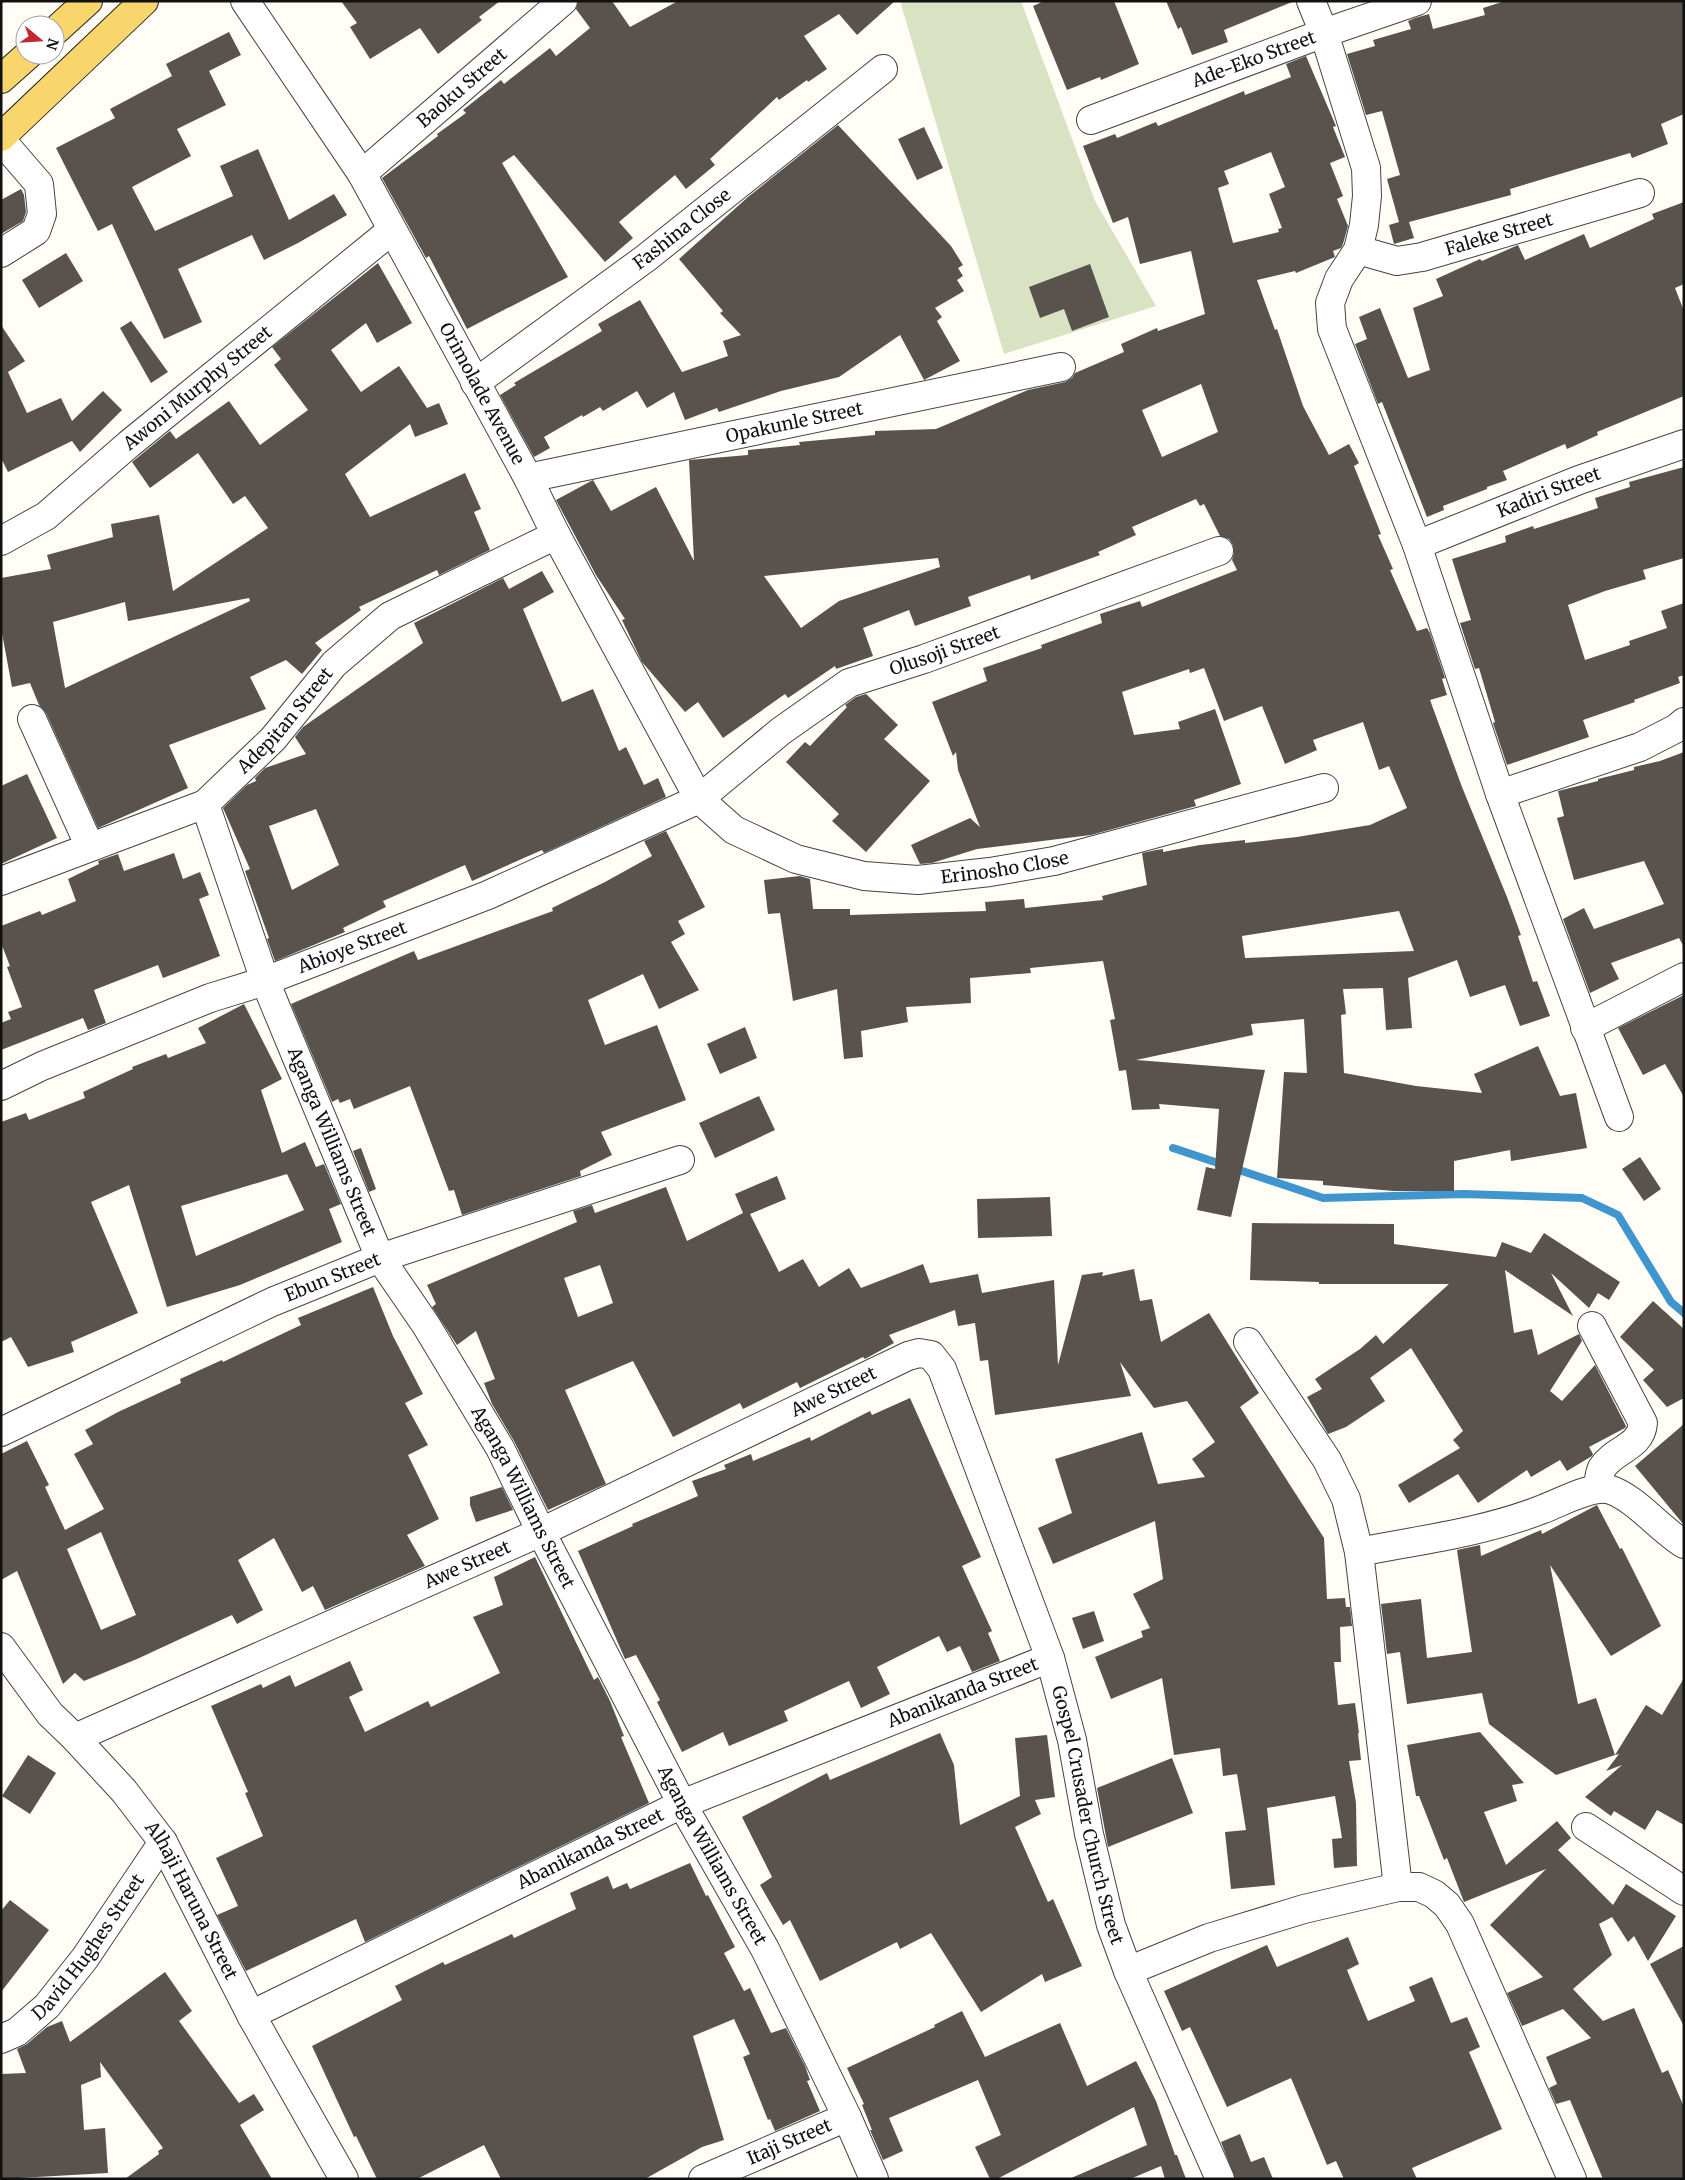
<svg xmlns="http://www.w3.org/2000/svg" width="1685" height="2180" viewBox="0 0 1685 2180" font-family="Merriweather,serif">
<rect width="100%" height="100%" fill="#fffdf5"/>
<path fill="#d9e3c4" d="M900,1H1021L1095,201L1156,306L1004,354Z"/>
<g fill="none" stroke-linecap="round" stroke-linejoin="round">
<path stroke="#3f96cf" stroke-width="8" d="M1173,1148L1323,1198L1464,1194L1582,1198L1618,1215L1671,1302L1684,1313"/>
</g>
<g fill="#5a524d" fill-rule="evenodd">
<path d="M341,1H500L479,17L482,20L438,54L420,28L370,59L350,27L357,23Z"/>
<path d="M578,1H612L630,27L678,1H895L857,35L839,14L804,36L827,69L808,82L807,80L779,100L777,97L710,159L715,165L686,189L675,175L619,222L633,238L605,262L514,155L502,163L568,277L467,329L429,256L426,258L382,178L438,136L437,134L466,113L463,110L501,80L504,84L550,48L556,56L590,28L576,9Z"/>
<path d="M1044,1H1114L1139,64L1101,80L1100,77L1067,90L1033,6Z"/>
<path d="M1166,1H1292V2L1224,30L1228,42L1192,55L1181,27L1178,29Z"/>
<path d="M1505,1H1684V114L1661,124L1668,144L1632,158L1630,153L1510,189L1511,195L1409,222L1414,238L1394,244L1389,225L1399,222L1387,179L1400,175L1382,111L1366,115L1347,54L1375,46L1373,40L1411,29L1408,21L1415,18L1429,14L1433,29L1485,15L1483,8Z"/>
<path d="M229,32L241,55L209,71L226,105L177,129L191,156L132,187L155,231L233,196L220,166L258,149L289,220L334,194L347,215L298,243L264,260L252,235L178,269L202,322L164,339L112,224L98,231L56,148L115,118L110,109L172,76L166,64Z"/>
<path d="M1306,56L1336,126L1333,127L1345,157L1330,163L1343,196L1337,199L1348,226L1343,244L1341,248L1333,251L1335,257L1296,273L1295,271L1257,280L1275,330L1277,329L1303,406L1329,455L1349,444L1359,463L1354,466L1381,534L1378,535L1393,569L1390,570L1417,631L1427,628L1430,633L1445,678L1442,679L1447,695L1430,700L1462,787L1507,897L1521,935L1518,936L1533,982L1537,981L1550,1016L1520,1026L1505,985L1470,997L1457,960L1408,978L1412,1028L1386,1030L1383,988L1343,989L1346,1014L1341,1015L1344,1073L1416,1086L1482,1093L1474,1074L1538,1046L1560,1096L1576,1093L1587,1148L1511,1161L1510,1150L1454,1161V1191H1394L1323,1185V1181L1277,1178L1284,1072L1307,1073L1304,1019L1251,1024L1253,1035L1136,1060L1265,1070L1231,1217L1197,1210L1206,1167L1215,1169L1219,1109L1159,1104L1160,1109L1132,1110L1126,1070L1119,1071L1110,1020L1115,1019L1103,961L1030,968L1031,973L970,978L971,1003L906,1007L908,1022L861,1031L863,1057L844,1059L837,989L793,1001L780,913L768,914L764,880L800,876L810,879L813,909H850V915L986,911L985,902L1024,899L1025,908L1103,900L1102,896L1147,885L1142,853L1156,850L1163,849V852L1200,845L1245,840V843L1297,837L1370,825L1407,808L1389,766L1379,770L1363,722L1313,740L1317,750L1285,764L1262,706L1224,721L1204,668L1190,673L1189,669L1122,692L1134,735L1180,729L1178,722L1215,709L1241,784L1194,800L1196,806L1091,835L977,849L932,863L920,864L911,845L970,818L980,827L958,770L956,752L953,756L932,702L987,681L983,668L1042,648L1041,645L1102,623L1100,614L1140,601L1142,607L1237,570L1232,560L1234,553L1233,545L1229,539L1220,536L1204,504L1200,506L1196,499L1132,527L1136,535L1098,552L1100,555L1031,580L1030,575L968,597L971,606L915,626L909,610L863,628L873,656L836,669L835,666L788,698L785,694L723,738L698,702L685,712L642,662L622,620L625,619L596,575L556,500L593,480L611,511L656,487L694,561L689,460L748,455V450L800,445L799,442L875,435V431L936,429L1028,390L1065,382L1072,378L1075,373L1124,352L1121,344L1157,328L1158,331L1205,314L1191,251L1140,264L1128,217L1113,223L1083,146L1115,134L1117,138L1156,122L1158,126L1244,91L1245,95L1291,77L1286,64ZM1271,152L1285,187L1269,194L1282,228L1278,229L1279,232L1233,243L1218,188L1229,184L1224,171ZM1201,384L1218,432L1162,457L1142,410ZM938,558L940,567L839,601L801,628L764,576ZM1399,911L1414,951L1245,958L1242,936Z"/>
<path d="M838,125L951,246L963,265L958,268L963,276L957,280L964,291L935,308L942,317L937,321L960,361L924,380L900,335L839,377L781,391L719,412L717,408L685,420L674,392L647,408L637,391L603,411L600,407L583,417L582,415L544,437L550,448L534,457L500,395L516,385L514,383L602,331L598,324L640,300L682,372L728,356L723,341L741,335L720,313L723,311L679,259L748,197Z"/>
<path d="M924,127L943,168L917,180L898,139Z"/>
<path d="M21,189L24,195L26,212L23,221L1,234V200Z"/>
<path d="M1684,202V284L1675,288L1684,311V396L1597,432L1598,435L1567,449L1565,444L1503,471L1507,480L1487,487V489L1443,506L1444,510L1427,517L1382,402L1378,404L1355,344L1367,339L1359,317L1380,308L1408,378L1430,370L1413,308L1443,296L1436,279L1480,259L1482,261L1518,245L1525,260L1584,234L1590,248L1654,219L1652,214Z"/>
<path d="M66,253L83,281L39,308L22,280Z"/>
<path d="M378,263L412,323L377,343L366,323L331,350L361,392L399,366L427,408L439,403L448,424L415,437L410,424L345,474L370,517L465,473L481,509L474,512L490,550L439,575L437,570L359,607L361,610L315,643L322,650L302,674L286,660L250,677L266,709L169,745L188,788L98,828L46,713L39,705L30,683L12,687L1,628V578L51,569L47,555L113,537L111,524L159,515L173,591L268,528L245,496L233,504L198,453L150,488L132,462L170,431L176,439L229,401L260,445L308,410L274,365L281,359L272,347ZM249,598L250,601L65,688L53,622L125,602L128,621Z"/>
<path d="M1090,264L1109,317L1072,331L1064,309L1040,318L1029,287Z"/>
<path d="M131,321L168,372L151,383L120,328Z"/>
<path d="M1,325L25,361L8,372L27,413L61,398L72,421L103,391L122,410L80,452L72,441L8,472L1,458Z"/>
<path d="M1684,467V558L1643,570L1646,579L1605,591L1568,605L1585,660L1630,645L1629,641L1667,628L1661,611L1684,603V675L1678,677L1680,683L1634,700L1635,702L1583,720L1589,737L1507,765L1493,723L1495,722L1479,668L1475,669L1460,623L1471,620L1452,559L1506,542L1505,536L1533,526L1534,529L1598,508L1595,498L1630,487L1629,482Z"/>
<path d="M542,571L554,592L523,609L562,702L593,689L619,751L626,747L644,785L658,778L666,797L544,853L542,850L472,881L465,865L383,901L386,907L343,928L345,932L275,961L267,939L269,938L245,871L250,869L223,808L247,785L256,781L255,778L265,768L306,754L295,737L303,727L423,643L414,623L503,578L509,589ZM316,809L339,865L292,890L269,826Z"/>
<path d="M866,694L898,725L884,739L930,781L866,852L832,821L839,814L786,762L805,742L810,746L847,707L845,705L856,697Z"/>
<path d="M1684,752V947L1679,938L1611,963L1619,979L1590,993L1563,919L1584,908L1594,929L1664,904L1644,861L1574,880L1557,818L1564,816L1558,791L1598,781V779L1634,770V767L1660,761Z"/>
<path d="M27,774L57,838L1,864V786Z"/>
<path d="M666,831L705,907L678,921L685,934L671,942L699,990L659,1009L643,974L588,1000L605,1045L657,1025L686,1100L601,1132L612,1155L580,1171L581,1176L462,1215L454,1190L449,1191L410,1086L354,1109L350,1099L340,1103L338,1099L332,1102L291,1004L414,951L418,960L553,911L552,908L605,882L652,856L644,841Z"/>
<path d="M174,853L183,879L200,872L209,895L199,899L220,956L163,978L158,965L94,990L106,1023L88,1030L83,1018L1,1050V1023L11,1019L8,1012L22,1007L7,967L10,966L1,943V926L40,911L42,915L76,901L68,879L99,864L98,861L118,854L124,871Z"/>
<path d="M1684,995V1097L1665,1064L1643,1075L1618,1028Z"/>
<path d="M244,1004L282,1079L261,1090L282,1153L305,1142L316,1167L324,1164L341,1204L329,1209L342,1242L240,1285L167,1307L129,1185L91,1202L138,1313L71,1342L74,1352L28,1367L11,1337L1,1342V1122L26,1113L29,1120L85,1098L83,1092L133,1069L132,1067L166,1054L168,1058L206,1043L198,1028ZM287,1174L304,1210L196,1256L181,1206Z"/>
<path d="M745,1027L757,1058L720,1074L707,1044Z"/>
<path d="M759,1096L775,1130L715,1158L699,1123Z"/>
<path d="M361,1148L376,1189L369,1192L353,1151Z"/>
<path d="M1640,1157L1661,1189L1644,1201L1622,1169Z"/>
<path d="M777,1176L786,1199L750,1214L779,1272L803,1259L819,1287L849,1268L861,1288L923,1264L930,1283L978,1274L982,1293L1054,1280L1058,1365L1082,1275L1103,1272L1102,1276L1134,1269L1140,1301L1152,1299L1161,1342L1209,1313L1259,1393L1240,1407L1324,1538L1327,1599L1345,1598L1346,1607H1350L1352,1626L1340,1627L1341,1662H1334L1338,1705L1355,1703L1359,1733H1358L1361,1760L1349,1761L1356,1803L1357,1866L1334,1868L1332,1839L1342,1838L1335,1796L1267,1808L1275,1885L1231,1889L1225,1832L1246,1830L1237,1774L1223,1776L1220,1748L1174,1755L1162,1678L1111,1699L1095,1657L1143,1637L1141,1631L1150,1628L1133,1594L1163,1579L1155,1521L1053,1564L1038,1528L1072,1513L1055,1459L1142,1432L1158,1484L1205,1477L1192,1459L1215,1442L1187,1401L1154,1408L1120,1362L1131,1396L995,1415L988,1360L980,1361L975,1323L958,1326L955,1310L889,1335L894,1343L865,1359L863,1357L800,1388L797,1382L743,1409L740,1403L673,1437L633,1361L565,1390L606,1484L548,1510L514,1441L492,1404L484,1383L495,1379L476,1331L457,1345L432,1307L436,1304L427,1285L577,1222L573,1211L592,1205L595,1213L666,1187L687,1241L743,1213L735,1194ZM600,1265L613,1303L578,1317L564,1278Z"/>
<path d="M1050,1197L1052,1236L978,1238L977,1199Z"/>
<path d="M1252,1223L1394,1224V1244L1496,1257L1502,1242L1531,1253L1544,1233L1620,1282L1609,1300L1598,1293L1589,1308L1551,1273L1573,1316L1505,1270L1514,1333L1532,1329L1538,1355L1579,1334L1582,1341L1550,1391L1562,1401L1595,1365L1626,1426L1625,1428L1589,1447L1593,1454L1592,1456L1567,1471L1560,1460L1531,1477L1527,1470L1478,1503L1458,1474L1409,1503L1398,1485L1460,1448L1453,1440L1463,1431L1411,1348L1370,1378L1385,1401L1346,1427L1328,1434L1307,1397L1322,1389L1315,1379L1360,1349L1376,1335L1383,1344L1449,1284H1319V1282L1250,1280Z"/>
<path d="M373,1287L393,1336L423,1394L405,1403L428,1445L408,1455L439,1519L407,1535L425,1566L325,1610L313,1586L302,1592L274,1538L238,1560L263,1610L237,1624L232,1615L137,1659L84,1681L75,1673L63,1684L17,1571L1,1580V1454L27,1441L49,1485L45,1487L65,1530L104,1509L74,1454L93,1444L85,1430L118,1412L181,1383L180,1379L222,1360L223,1362L301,1325L298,1318ZM101,1532L136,1615L101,1630L67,1549Z"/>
<path d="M1653,1301L1684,1329V1398L1667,1407L1643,1380L1654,1370L1620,1337Z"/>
<path d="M910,1398L981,1557L962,1566L992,1631L988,1633L1000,1661L972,1672L960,1646L947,1652L939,1636L877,1667L890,1694L861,1708L849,1681L784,1711L788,1721L729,1746L723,1732L682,1752L657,1702L660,1700L636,1655L625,1659L578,1551L633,1526L632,1524L698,1496L692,1481L726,1469L724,1465L751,1454L753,1461L810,1437L811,1441L870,1411L872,1415Z"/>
<path d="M1684,1424V1525L1635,1466Z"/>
<path d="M502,1487L513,1510L476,1522L470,1505V1497Z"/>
<path d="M1597,1505L1620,1549L1622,1548L1661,1626L1611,1656L1550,1565L1578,1704L1596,1698L1615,1755L1556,1775L1489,1724L1482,1693L1407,1704L1400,1652L1387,1654L1381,1604L1421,1599L1427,1658L1472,1652L1457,1550L1480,1545L1481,1556L1541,1530L1542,1534Z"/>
<path d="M535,1557L594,1680L598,1677L610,1701L624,1736L621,1737L649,1803L365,1942L356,1919L246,1971L217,1915L238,1906L216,1858L263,1836L245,1793L248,1792L211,1706L261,1684L263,1688L290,1675L295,1687L350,1661L363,1690L349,1697L365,1732L428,1701L431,1707L500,1673L473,1617L503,1605L494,1577Z"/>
<path d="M1094,1611L1104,1641L1083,1649L1072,1618Z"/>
<path d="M1684,1678V1825L1657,1810L1645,1830L1614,1811L1611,1816L1585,1797L1622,1765L1606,1771L1619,1754L1615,1755L1646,1705L1662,1715Z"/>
<path d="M1480,1732L1524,1783L1512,1785L1517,1801L1484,1812L1506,1865L1557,1821L1571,1838L1558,1850L1613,1905L1626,1884L1676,1916L1648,1961L1634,1936L1628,1942L1612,1917L1599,1924L1612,1955L1573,1989L1603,2021L1634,2008L1662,2073L1668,2070L1684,2107V2179H1603L1570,2100L1556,2104L1549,2088L1557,2084L1546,2057L1591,2038L1563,2009L1522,2026L1507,1993L1543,1977L1490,1925L1546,1869L1464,1902L1447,1858L1444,1860L1419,1796H1416L1407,1745Z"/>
<path d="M940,1733L954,1765L960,1825L1020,1796L1015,1738L1047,1735L1055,1797L1035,1800L1041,1814L1015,1827L1048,1902L1053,1899L1082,1966L1045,1982L1042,1974L981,2012L931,1933L900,1949L897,1942L820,1981L790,1920L783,1925L760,1885L772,1877L742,1817L827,1773L830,1780Z"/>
<path d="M28,1755L56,1773L30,1814L2,1796Z"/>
<path d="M1172,1758L1193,1813L1108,1847L1097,1788Z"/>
<path d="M690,1863L706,1896L708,1895L735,1947L724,1953L744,1991L750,1988L771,2033L786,2028L805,2066L810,2080L807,2081L820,2111L775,2131L770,2119L768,2120L743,2057L750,2054L734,2019L693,2036L724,2140L702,2147L645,2179H501L484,2145L417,2179H377L356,2136L354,2137L312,2046L402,2000L395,1986L443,1962L445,1965L512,1934L514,1938L576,1909L570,1893L608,1876L613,1889L627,1883L630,1889Z"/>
<path d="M10,1900L49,1930L1,1992V1911Z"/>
<path d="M1348,1937L1359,1964L1347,1970L1368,2021L1415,2001L1409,1987L1432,1977L1451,2023L1467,2017L1480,2047L1469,2052L1502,2129L1412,2168L1417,2179H1344L1336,2161L1327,2165L1291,2078L1227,2107L1190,2027L1182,2031L1164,1991L1267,1945L1277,1967Z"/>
<path d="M1684,1946V2026L1650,1964Z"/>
<path d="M165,1972L192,2011L179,2021L239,2103L254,2094L264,2110L240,2125L272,2179H125L159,2154L158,2151L163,2148L100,2062L101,2077L81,2085L84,2130L105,2128L108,2173L1,2179V2074L26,2073L17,2049L27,2044L47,2027L62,2021L70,2042Z"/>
<path d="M962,2011L985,2057L1060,2023L1087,2086L1136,2061L1156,2101L1175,2155H1177L1186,2179H1165L1161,2166L1130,2179H1069L1147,2145L1134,2107L997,2179H990L975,2147L1001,2135L978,2080L889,2118L903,2151L883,2160L870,2130H872L862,2105L864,2104L847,2068L935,2027L934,2025Z"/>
<path d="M1240,2134L1251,2162L1264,2157L1273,2179H1235L1221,2142Z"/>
</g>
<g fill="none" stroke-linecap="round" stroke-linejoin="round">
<g stroke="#444" stroke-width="30">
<g id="minor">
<path id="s1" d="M245,1L362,174L528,478L556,535L699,799L734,830L796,859L864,876L918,880L990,872L1054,861L1324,788"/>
<path d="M1311,1L1324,33L1366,168L1367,196L1364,225L1358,250L1339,279L1330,303L1332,329L1417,545L1500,794L1619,1117"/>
<path id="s2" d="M1091,120L1324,33L1417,1"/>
<path d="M1,140L39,184L42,214L36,231L1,253"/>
<path id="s3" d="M362,174L563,1"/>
<path id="s4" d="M1358,250L1397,261L1422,257L1640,193"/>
<path id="s5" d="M475,383L646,258L883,69"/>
<path id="s6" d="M528,478L1061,367"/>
<path id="s7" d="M1,541L46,516L129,444L392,230"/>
<path id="s8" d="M1417,545L1579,480L1684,444"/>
<path d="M32,719L90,847"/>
<path d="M1500,794L1640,747L1677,728L1684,722"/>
<path id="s9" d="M205,804L265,981L380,1258L426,1325L500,1448L541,1532L682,1804L765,1949L847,2117L874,2179"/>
<path id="s10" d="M1,881L205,804L273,739L334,664L390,616L556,535"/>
<path d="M1585,1028L1684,977"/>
<path id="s11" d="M1,1086L42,1066L210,998L265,981L488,895L699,799L781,731L849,683L924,659L1219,551"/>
<path d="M1592,1326L1643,1423C1641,1448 1614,1449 1602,1468C1599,1474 1599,1481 1598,1487"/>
<path d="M1248,1342L1327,1460L1346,1499L1359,1552L1398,1887"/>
<path id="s12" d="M1,1432L272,1302L380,1258L680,1160"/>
<path d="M1359,1552C1420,1540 1485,1532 1543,1509C1562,1502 1593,1484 1611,1490C1635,1498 1661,1530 1684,1544"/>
<path id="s13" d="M1,1647L50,1714L75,1738L124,1791L163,1842L251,2015L344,2179"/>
<path id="s14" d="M75,1738L541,1532L908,1356L919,1353L931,1355L942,1369L1050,1658L1072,1740L1089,1834L1111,1925L1128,1971L1220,2179"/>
<path d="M1586,1827L1684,1891"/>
<path d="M1128,1971L1209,1938L1304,1909L1398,1887H1419L1434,1894L1447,1905L1460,1924L1572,2179"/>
<path id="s15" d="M251,2015L682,1804L1050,1658"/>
<path id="s16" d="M1,2039L17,2032L47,2006L85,1958L163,1842"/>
<path id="s17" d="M703,2179L847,2117"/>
</g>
</g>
<g stroke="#222" stroke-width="30">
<g id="major">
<path d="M55,31L88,1"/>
<path d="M1,79L28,55"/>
<path d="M1,137L144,1"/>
</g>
</g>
<use href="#minor" stroke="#fff" stroke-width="28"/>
<use href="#major" stroke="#f9d66b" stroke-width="28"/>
</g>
<g text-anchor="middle" stroke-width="5" stroke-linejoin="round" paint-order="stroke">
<g font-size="18" fill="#111" stroke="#fff">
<text dy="6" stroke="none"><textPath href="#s2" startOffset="174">Ade-Eko Street</textPath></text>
<text dy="6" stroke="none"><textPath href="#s3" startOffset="132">Baoku Street</textPath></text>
<text dy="6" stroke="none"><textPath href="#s5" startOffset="258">Fashina Close</textPath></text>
<text dy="6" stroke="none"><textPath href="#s4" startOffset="146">Faleke Street</textPath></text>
<text dy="6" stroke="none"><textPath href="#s7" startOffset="250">Awoni Murphy Street</textPath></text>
<text dy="6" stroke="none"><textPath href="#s1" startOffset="459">Orimolade Avenue</textPath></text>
<text dy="6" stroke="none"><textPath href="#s6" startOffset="272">Opakunle Street</textPath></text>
<text dy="6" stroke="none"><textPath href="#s8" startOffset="142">Kadiri Street</textPath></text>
<text dy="6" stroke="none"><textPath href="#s11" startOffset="1046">Olusoji Street</textPath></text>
<text dy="6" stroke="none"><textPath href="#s10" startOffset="334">Adepitan Street</textPath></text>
<text dy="6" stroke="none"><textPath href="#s1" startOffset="1246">Erinosho Close</textPath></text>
<text dy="6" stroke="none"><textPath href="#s11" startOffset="378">Abioye Street</textPath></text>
<text dy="6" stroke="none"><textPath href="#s9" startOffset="361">Aganga Williams Street</textPath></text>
<text dy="6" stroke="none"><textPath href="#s12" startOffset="366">Ebun Street</textPath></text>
<text dy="6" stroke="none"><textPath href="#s14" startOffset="834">Awe Street</textPath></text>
<text dy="6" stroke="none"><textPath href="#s9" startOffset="766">Aganga Williams Street</textPath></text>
<text dy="6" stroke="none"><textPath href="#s14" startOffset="429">Awe Street</textPath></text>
<text dy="6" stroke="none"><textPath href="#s15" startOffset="782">Abanikanda Street</textPath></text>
<text dy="6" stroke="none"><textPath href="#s14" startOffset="1428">Gospel Crusader Church Street</textPath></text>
<text dy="6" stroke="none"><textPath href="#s15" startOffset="378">Abanikanda Street</textPath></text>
<text dy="6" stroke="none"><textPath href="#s9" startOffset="1171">Aganga Williams Street</textPath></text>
<text dy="6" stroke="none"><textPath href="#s13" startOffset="319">Alhaji Haruna Street</textPath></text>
<text dy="6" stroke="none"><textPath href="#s16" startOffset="129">David Hughes Street</textPath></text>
<text dy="6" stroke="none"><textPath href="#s17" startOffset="94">Itaji Street</textPath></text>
</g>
</g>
<rect width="1685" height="2180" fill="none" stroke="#111111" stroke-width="5"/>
<g transform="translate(40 40) rotate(108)"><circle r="24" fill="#ffffff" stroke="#a0a0a0"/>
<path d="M0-4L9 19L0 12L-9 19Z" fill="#c4262e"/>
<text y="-8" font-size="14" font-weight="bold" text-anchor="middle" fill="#111111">N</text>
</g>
</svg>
